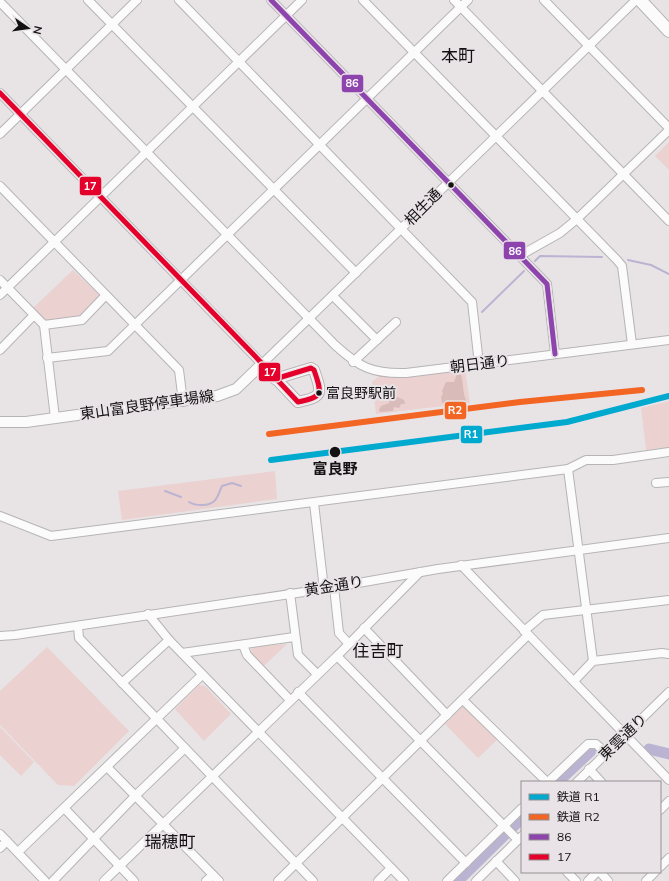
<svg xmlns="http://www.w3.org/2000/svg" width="669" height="881" viewBox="0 0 669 881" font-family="Mulish,'Noto Sans JP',sans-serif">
<rect width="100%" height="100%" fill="#e8e4e6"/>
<g fill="#ebd1d0">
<path d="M669,142V170L655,156Z"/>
<path d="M73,270L99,295V298L80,317L47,323L33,308Z"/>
<path d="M465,370L470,403L376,414L372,382L379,376L406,377Z"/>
<path d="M669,401V447L646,450L641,408Z"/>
<path d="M275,471L277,499L122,520L118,491Z"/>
<path d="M287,644L264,666L250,653L252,647Z"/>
<path d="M47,647L129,731L74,786L58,785L0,725V691Z"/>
<path d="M199,685L205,686L231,714L204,741L175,709Z"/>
<path d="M464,705L498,739L478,758L445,724Z"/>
<path d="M0,727L34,762L21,776L0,755Z"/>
</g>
<g fill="#d9bbba">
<path d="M457,374L461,375C464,384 462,391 466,400L462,404L442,403L441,397L443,394L442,391L446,382H454Z"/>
<path d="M395,396L404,400L405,404H401L399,408L394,407L393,411L380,412L379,410L381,406L389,403L390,399Z"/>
</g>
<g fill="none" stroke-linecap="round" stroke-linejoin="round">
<g stroke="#bab4d2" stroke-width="2">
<path d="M628,260L651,265L669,274"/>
<path d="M535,261L540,256L602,257"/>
<path d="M482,312L524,271"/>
<path d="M165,491L181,497"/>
<path d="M189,502C196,506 211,507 216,499C219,495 220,490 222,486L232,483L241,486"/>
</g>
<g stroke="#bab4d2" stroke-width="11">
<path d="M649,749L669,754"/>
<path d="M558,782L591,751"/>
<path d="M458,881L522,818"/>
</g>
<g stroke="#b6b4b5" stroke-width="10">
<g id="minor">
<path d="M88,0L356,273"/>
<path d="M179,0L472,302L479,364"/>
<path d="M271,0L547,284L555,354"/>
<path d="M363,0L617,260L622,266L632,344"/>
<path d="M454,0L669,221"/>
<path d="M544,0L669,128"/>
<path d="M0,2L335,345C359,367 372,374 406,373L669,340"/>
<path d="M0,93L262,364L636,0"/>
<path d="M0,134L137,0"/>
<path d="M0,186L179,370L183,402"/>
<path d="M521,255L560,233L577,219L669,130"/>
<path d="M0,280L44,325L55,418"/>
<path d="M0,295L302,0"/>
<path d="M333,296L377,340"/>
<path d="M44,325L82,320L106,295"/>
<path d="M0,350L34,315"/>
<path d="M47,358L108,351L468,0"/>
<path d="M353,362L396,322"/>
<path d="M568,469L593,661"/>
<path d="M656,483L669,482"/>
<path d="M314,503L324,589"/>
<path d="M0,516L51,536L568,469L586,460H613L669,452"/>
<path d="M461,565L669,780"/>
<path d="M334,587L339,633L349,644"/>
<path d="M290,593L298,655L317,674"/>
<path d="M148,614L169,640L404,881"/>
<path d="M78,626L79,638L313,881"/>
<path d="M364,628L447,715"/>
<path d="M524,631L543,615L669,600"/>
<path d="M0,636L15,635L324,589L438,569L669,538"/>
<path d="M243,645L247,655L290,700"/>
<path d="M182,653L294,637"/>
<path d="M337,656L518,840"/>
<path d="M574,681L593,661L662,653L669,654"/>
<path d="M122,683L169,640"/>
<path d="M298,692L466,863"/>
<path d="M463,700L547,782"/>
<path d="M107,767L219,881"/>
<path d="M589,769L601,782"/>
<path d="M548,782L588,744H596L606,753"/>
<path d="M577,782L669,692"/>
<path d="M65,809L134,881"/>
<path d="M660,810L669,801"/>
<path d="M0,834L45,881"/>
<path d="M0,848L7,841"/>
<path d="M18,852L202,675"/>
<path d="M496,861L515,881"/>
<path d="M660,867L669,858"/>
<path d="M567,872L576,881"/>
<path d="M600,872L608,881"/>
<path d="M53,881L135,796L185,748"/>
<path d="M104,881L337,656L420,572"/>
<path d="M206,881L213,875"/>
<path d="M278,881L528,635"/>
<path d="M378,881L391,868"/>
<path d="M447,881L522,808"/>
<path d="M476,881L522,836"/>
<path d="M588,881L597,872"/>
<path d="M646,881L655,872"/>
</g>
</g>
<g stroke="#b6b4b5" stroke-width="12">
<path id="major" d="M0,422H26L217,396L236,389L262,364L298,402C324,397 322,393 314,370L311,368L275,379"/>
</g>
<g stroke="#b6b4b5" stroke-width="14">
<path id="highway" d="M640,0L669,31"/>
</g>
<use href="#minor" stroke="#fcfbfb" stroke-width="8"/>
<use href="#major" stroke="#fcfbfb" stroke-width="10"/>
<use href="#highway" stroke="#fcfbfb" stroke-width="12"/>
<g stroke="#e9e3e7" stroke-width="8">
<path id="bus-1" d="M271,0L547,284L555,354"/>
</g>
<g stroke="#e9e3e7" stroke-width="8">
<path id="bus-2" d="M0,93L254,355L298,402C324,397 322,393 314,370L311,368L275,379"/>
</g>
<use href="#bus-1" stroke="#8e44ad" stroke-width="5"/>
<use href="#bus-2" stroke="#e4002b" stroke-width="5"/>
<g stroke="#e9e3e7" stroke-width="9">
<path id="rail-1" d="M271,460L567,422L669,396"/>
</g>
<g stroke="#e9e3e7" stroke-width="9">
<path id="rail-2" d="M269,434L520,402L642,390"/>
</g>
<use href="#rail-1" stroke="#00a9ce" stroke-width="6"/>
<use href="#rail-2" stroke="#f26522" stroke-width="6"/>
</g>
<g fill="#131112" stroke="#e9e3e7" stroke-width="1.5">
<circle cx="451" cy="185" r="3.5"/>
<circle cx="319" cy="393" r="3.5"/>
<circle cx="335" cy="452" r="6"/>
</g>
<g text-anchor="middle" stroke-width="4" stroke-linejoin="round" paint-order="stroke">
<g font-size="14" fill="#131112" stroke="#e9e3e7" text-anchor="start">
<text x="326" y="398">富良野駅前</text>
</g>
<g font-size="15" fill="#131112" stroke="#e9e3e7">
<text transform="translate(423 207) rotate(-45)" y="5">相生通</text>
<text transform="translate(480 364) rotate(-7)" y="5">朝日通り</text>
<text transform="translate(147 405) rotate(-8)" y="5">東山富良野停車場線</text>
<text transform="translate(334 586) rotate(-9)" y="5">黄金通り</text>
<text transform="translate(623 737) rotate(-44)" y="5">東雲通り</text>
</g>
<g font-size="15" font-weight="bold" fill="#131112" stroke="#e9e3e7">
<text x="335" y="474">富良野</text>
</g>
<g font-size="17" fill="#131112" stroke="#e9e3e7">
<text x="458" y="62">本町</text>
<text x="378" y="657">住吉町</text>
<text x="170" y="848">瑞穂町</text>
</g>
</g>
<g stroke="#e9e3e7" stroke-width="1.5">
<rect x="341" y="74" width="23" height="19" rx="4" fill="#8e44ad"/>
<rect x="79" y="176" width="23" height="20" rx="4" fill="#e4002b"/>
<rect x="503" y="241" width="23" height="19" rx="4" fill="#8e44ad"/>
<rect x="258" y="362" width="23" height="20" rx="4" fill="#e4002b"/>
<rect x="444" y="401" width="23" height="19" rx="4" fill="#f26522"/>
<rect x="460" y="425" width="23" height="19" rx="4" fill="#00a9ce"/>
</g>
<g font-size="11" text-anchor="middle" font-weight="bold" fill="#fff">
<text x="352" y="87">86</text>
<text x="90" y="190">17</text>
<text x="515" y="255">86</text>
<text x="270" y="376">17</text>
<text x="455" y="414">R2</text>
<text x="471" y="438">R1</text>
</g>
<rect x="521" y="781" width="140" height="92" fill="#e9e3e7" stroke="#938f92"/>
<rect x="529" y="794" width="20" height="6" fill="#00a9ce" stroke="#938f92"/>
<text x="557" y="801" font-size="12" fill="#131112">鉄道 R1</text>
<rect x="529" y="814" width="20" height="6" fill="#f26522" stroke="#938f92"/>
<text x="557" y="821" font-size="12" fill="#131112">鉄道 R2</text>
<rect x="529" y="834" width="20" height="6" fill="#8e44ad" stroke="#938f92"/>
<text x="557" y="841" font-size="12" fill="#131112">86</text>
<rect x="529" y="854" width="20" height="6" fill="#e4002b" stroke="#938f92"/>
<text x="557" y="861" font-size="12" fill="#131112">17</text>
<g transform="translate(28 28) rotate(103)" stroke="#e9e3e7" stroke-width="3" paint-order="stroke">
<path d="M0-3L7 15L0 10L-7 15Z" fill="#131112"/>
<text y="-6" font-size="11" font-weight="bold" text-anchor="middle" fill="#131112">N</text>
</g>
</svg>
